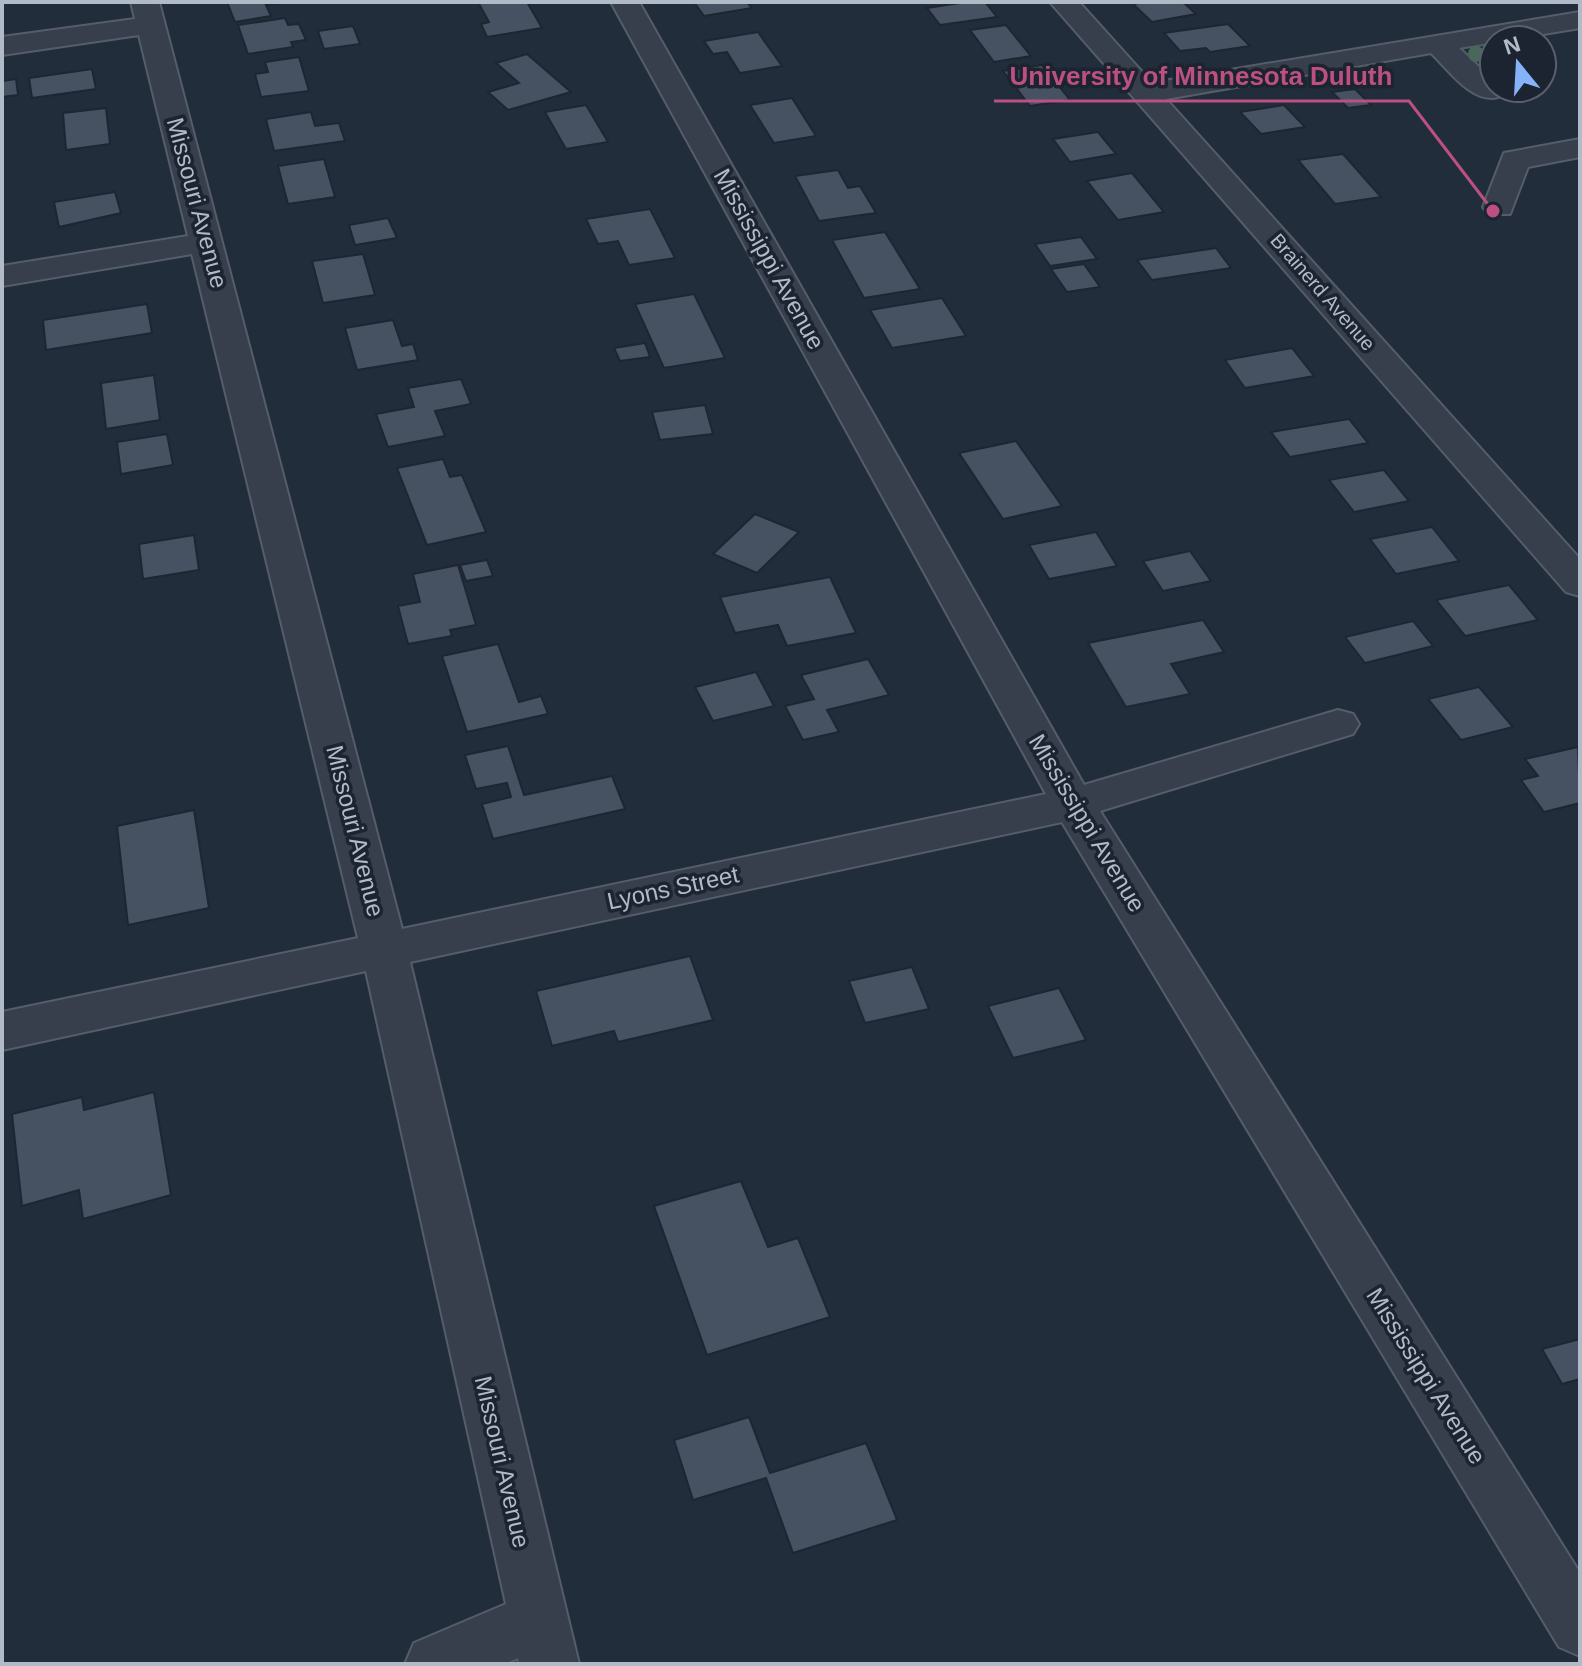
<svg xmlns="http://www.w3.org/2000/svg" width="1582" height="1666" viewBox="0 0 1582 1666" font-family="Arial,sans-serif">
<rect width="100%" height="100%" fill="#222d3b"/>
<g fill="#465262" stroke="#1d2632" stroke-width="2">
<path d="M227,2H288L266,5L271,16L235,22Z"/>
<path d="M478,2H527L542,28L487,37L481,24L489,22Z"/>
<path d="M694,2H747L752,8L704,16Z"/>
<path d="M966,2H985L997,17L940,25L927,8Z"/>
<path d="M1146,2H1183L1196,14L1152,22L1133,4Z"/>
<path d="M285,18L288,25L299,24L306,40L291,42L293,47L248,54L238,25Z"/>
<path d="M1228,24L1250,46L1210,52L1206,48L1180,51L1164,33Z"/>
<path d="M1006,25L1031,56L994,62L970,30Z"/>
<path d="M353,26L360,44L324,49L318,31Z"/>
<path d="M758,32L782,66L740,73L727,52L713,54L704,41Z"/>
<path d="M527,54L571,92L508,110L488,92L519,83L496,63Z"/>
<path d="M299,57L309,91L261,97L255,74L268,72L265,62Z"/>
<path d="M1042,65L1070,100L1030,106L1003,71Z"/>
<path d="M92,69L96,89L32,98L29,78Z"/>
<path d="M16,79L18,95L2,97V81Z"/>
<path d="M1355,89L1371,105L1348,108L1332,92Z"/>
<path d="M792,98L816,136L774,143L750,105Z"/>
<path d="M586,105L608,142L566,149L545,112Z"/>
<path d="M1284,105L1305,127L1261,134L1240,112Z"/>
<path d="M106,108L110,144L66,150L63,113Z"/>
<path d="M311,112L315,126L339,123L345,141L274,151L266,119Z"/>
<path d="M1098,132L1116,154L1070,162L1053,139Z"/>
<path d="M1343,154L1381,197L1335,204L1298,160Z"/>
<path d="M324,159L335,197L288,204L278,166Z"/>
<path d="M838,170L848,188L860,186L876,213L819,221L795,176Z"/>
<path d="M1132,173L1164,212L1118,220L1087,181Z"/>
<path d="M115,192L121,213L59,227L54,202Z"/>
<path d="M650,209L675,258L629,265L618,241L598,244L586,219Z"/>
<path d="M388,218L397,238L355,245L349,225Z"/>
<path d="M885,232L920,289L864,298L832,240Z"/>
<path d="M1081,237L1097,259L1050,266L1035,244Z"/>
<path d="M1216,248L1231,268L1152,280L1137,260Z"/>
<path d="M363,254L375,295L323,303L312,261Z"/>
<path d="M1084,264L1100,287L1067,292L1051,269Z"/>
<path d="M694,294L725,358L664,368L635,304Z"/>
<path d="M942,298L966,336L892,348L870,310Z"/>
<path d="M147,304L152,333L46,350L43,320Z"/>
<path d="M393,320L402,346L413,344L418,360L357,370L345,328Z"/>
<path d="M645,343L650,357L620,361L614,348Z"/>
<path d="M1292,348L1314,376L1245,388L1225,360Z"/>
<path d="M154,375L160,420L106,429L101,383Z"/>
<path d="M461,379L471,404L435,411L445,436L388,447L376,414L414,407L408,388Z"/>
<path d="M705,405L713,434L660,440L652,412Z"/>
<path d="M1349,419L1368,443L1290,457L1271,432Z"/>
<path d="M167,434L173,465L121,474L117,442Z"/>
<path d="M1016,441L1062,506L1003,519L959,453Z"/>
<path d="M443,459L450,477L462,475L486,532L427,545L397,468Z"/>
<path d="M1384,470L1409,501L1354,512L1329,480Z"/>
<path d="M755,514L799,532L757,573L713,554Z"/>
<path d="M1432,527L1459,561L1396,574L1370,539Z"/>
<path d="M1096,532L1117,566L1049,579L1029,545Z"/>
<path d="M194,535L199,570L143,579L139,544Z"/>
<path d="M1190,551L1211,581L1163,591L1143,561Z"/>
<path d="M487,560L493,576L466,581L460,565Z"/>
<path d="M458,565L476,625L450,630L452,636L408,644L398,606L420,602L413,574Z"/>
<path d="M830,577L856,633L787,646L778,625L735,633L720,597Z"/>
<path d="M1509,585L1538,620L1465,636L1436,600Z"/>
<path d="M1203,620L1224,652L1171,664L1190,694L1126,707L1088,643Z"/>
<path d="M1413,621L1433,646L1365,663L1345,637Z"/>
<path d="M498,644L519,702L541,696L548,714L467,732L442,656Z"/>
<path d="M868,659L889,695L827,710L839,732L803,740L785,706L814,699L801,675Z"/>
<path d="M756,672L774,706L713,721L695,687Z"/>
<path d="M1479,687L1513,727L1461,740L1428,699Z"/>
<path d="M508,746L524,795L612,776L625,809L493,839L482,804L511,797L507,783L476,789L465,755Z"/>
<path d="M1578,747L1580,803L1544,812L1521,780L1538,776L1525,759Z"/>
<path d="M194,810L209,908L128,925L117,826Z"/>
<path d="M690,956L713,1020L618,1042L614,1031L552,1046L536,991Z"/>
<path d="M912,967L929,1009L865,1023L849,981Z"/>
<path d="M1059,988L1086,1040L1013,1058L988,1006Z"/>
<path d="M154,1092L171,1195L83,1219L79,1190L22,1206L12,1114L82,1097L84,1110Z"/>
<path d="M741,1181L768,1247L798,1238L830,1317L707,1355L654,1206Z"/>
<path d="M1580,1339V1379L1562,1384L1542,1349Z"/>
<path d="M749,1417L770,1473L866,1443L897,1520L793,1553L766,1478L693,1500L674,1440Z"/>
</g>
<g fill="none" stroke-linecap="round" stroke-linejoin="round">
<g stroke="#545d69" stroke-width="4">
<g id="minor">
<path d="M131,2H159L402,929L1046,794L611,2H639L1084,785L1338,710L1353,714L1359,724L1353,734L1100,811L1580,1573V1656L1559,1647L1062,822L410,962L579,1664H519L518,1658L505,1664H405L414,1643L506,1604L366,971L2,1050V1012L358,938L192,254L2,286V266L188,236L139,35L2,55V37L135,19Z"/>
<path d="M1050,2H1079L1152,83L1580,12V28L1459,48L1494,81V88L1503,91L1498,97C1472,104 1449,70 1431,53L1166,99L1580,559V596L1566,592Z"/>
<path d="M1580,139V157L1528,167L1510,214H1488L1483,207L1504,153Z"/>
</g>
</g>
<use href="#minor" fill="#363f4b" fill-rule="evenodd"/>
</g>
<circle fill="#48685a" cx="1476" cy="54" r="8"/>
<g text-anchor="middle" stroke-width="7" stroke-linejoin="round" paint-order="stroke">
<g font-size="20" fill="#b1bac7" stroke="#1b2430">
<text transform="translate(1323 292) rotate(49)" y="7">Brainerd Avenue</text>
</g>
<g font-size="24" fill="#b1bac7" stroke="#1b2430">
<text transform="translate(197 203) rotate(75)" y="8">Missouri Avenue</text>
<text transform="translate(769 259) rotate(61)" y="8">Mississippi Avenue</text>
<text transform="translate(1087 823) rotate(59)" y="8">Mississippi Avenue</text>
<text transform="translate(355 831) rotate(76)" y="8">Missouri Avenue</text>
<text transform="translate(673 888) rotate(-12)" y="8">Lyons Street</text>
<text transform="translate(1426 1376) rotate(58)" y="8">Mississippi Avenue</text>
<text transform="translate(502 1462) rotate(77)" y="8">Missouri Avenue</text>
</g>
</g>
<path fill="none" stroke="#bc5181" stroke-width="3" d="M1493 211L1409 101H994"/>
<circle fill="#bc5181" stroke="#1b2430" stroke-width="3" cx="1493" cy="211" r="8"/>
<g font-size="26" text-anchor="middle" font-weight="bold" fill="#bc5181" stroke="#1b2430" stroke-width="7" stroke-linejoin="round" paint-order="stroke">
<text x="1201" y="85">University of Minnesota Duluth</text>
</g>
<rect width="1582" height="1666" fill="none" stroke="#b1bac7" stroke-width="8"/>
<g transform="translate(1518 64) rotate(342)"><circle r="38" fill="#1b2430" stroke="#57606c" stroke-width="2"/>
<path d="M0-6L14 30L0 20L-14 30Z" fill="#86b3f7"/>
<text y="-12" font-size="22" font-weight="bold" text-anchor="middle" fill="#b1bac7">N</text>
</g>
</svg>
